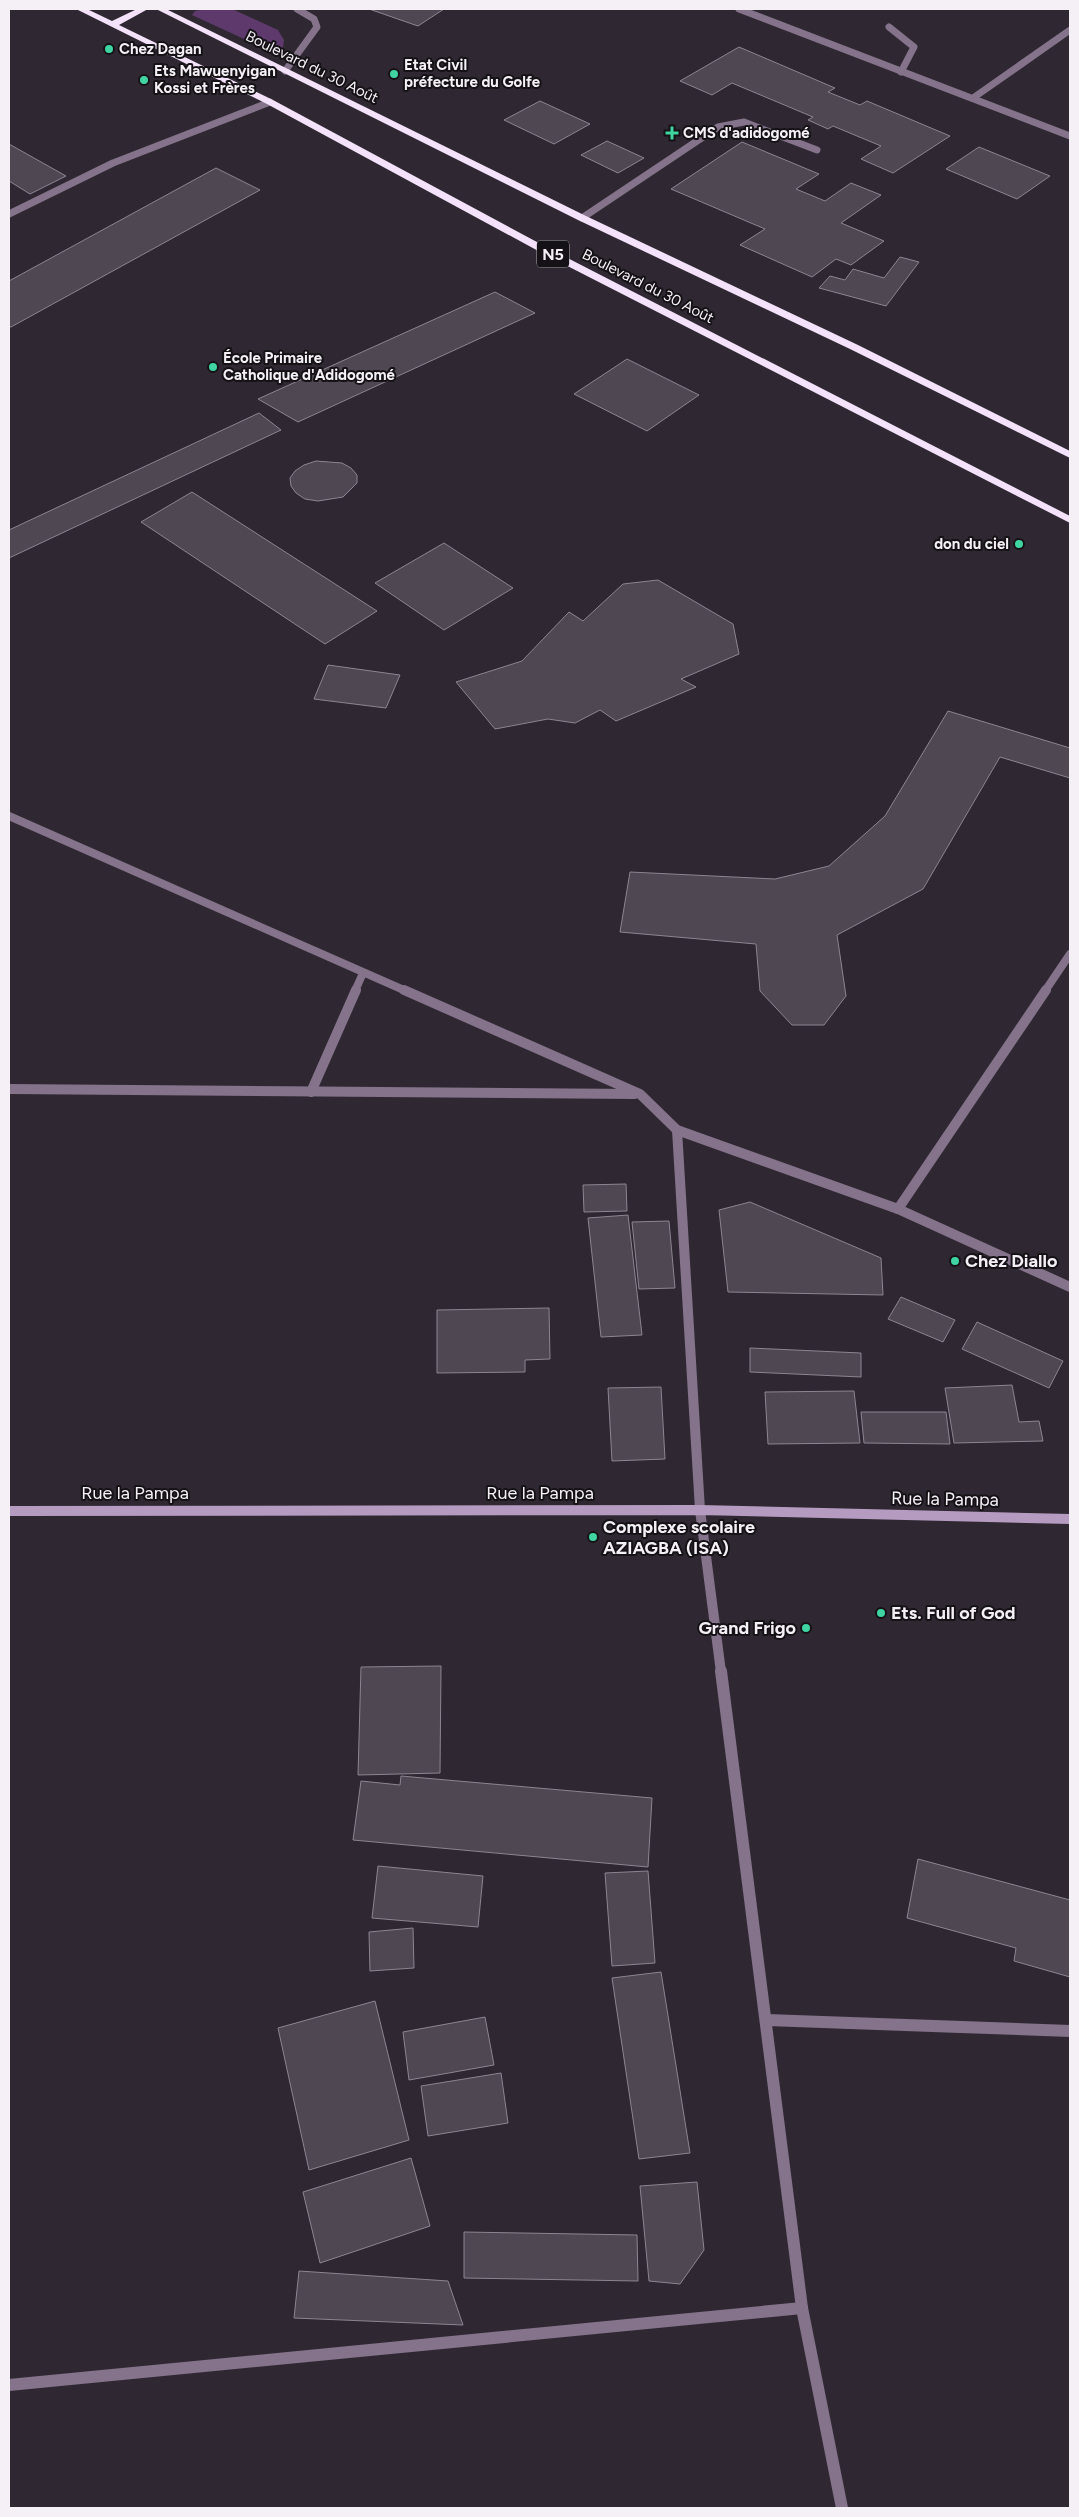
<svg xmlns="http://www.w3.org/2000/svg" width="1079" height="2517" viewBox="0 0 1079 2517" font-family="Figtree,sans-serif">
<rect width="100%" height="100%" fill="#2f2832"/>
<path fill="#5d3a6b" d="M205,9H232L278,30L284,40L283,48L278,51H270L192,15L195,11Z"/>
<g fill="#4f4752" stroke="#8d8591">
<path d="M369,9H444L418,26Z"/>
<path d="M739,47L835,88L828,92L860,105L867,101L950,136L893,173L861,159L881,146L833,126L828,129L808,120L813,117L732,83L712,95L680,81Z"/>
<path d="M540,101L590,124L554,144L504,120Z"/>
<path d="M607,141L644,158L618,173L581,155Z"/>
<path d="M742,142L819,174L796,189L825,201L851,183L881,195L841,223L884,241L851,265L836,259L812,277L740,245L765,229L671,189Z"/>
<path d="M9,144L66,176L30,194L9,181Z"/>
<path d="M979,147L1050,176L1017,199L946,169Z"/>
<path d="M216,168L260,190L11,327L9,326V281Z"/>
<path d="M900,257L919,262L886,306L819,288L830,276L845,280L853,269L884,278Z"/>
<path d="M495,292L535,313L298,422L258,399Z"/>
<path d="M627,359L699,395L647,431L574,394Z"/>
<path d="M259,413L281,430L9,558V530Z"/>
<path d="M316,461L342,463L351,468L357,475V483L343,497L318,501L305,499L296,493L291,486L290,478L295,471L304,465Z"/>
<path d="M192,492L377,611L325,644L141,522Z"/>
<path d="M444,543L513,588L444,630L375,583Z"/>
<path d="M658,580L733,624L739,654L681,679L696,687L616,721L600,710L575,723L548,719L495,729L456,682L522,661L569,612L583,621L623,584Z"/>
<path d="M328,665L400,675L386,708L314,699Z"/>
<path d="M948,711L1070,748V778L1000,757L923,889L837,935L846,996L824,1025H792L760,991L756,944L620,932L630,872L775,879L829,866L885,816Z"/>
<path d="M626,1184L627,1211L584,1212L583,1185Z"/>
<path d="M750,1202L881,1258L883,1295L728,1292L719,1210Z"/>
<path d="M628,1215L642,1335L601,1337L588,1218Z"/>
<path d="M669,1221L675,1288L639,1289L632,1222Z"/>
<path d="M901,1297L955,1320L943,1342L888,1319Z"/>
<path d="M549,1308L550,1359L525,1360V1372L437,1373V1310Z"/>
<path d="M977,1322L1063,1361L1049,1388L962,1349Z"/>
<path d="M750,1348L861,1353V1377L750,1372Z"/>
<path d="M1012,1385L1019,1422L1039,1421L1043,1441L954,1443L945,1388Z"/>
<path d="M661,1387L665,1459L612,1461L608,1388Z"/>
<path d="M854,1391L860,1443L768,1444L765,1392Z"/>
<path d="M861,1412H946L950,1444L864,1443Z"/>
<path d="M441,1666L440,1773L358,1775L361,1667Z"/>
<path d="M401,1776L652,1798L648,1867L353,1840L361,1781L400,1785Z"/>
<path d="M918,1859L1070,1900V1977L1014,1961L1016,1948L907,1918Z"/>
<path d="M378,1866L483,1876L478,1927L372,1918Z"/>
<path d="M648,1871L655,1963L612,1966L605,1873Z"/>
<path d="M413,1928L414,1968L370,1971L369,1932Z"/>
<path d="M661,1972L690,2153L639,2159L612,1978Z"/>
<path d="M375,2001L409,2140L309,2170L278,2028Z"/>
<path d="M485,2017L494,2065L409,2080L403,2032Z"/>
<path d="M501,2073L508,2123L428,2136L421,2086Z"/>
<path d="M411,2158L430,2226L320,2263L303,2192Z"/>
<path d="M697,2182L704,2250L680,2284L649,2281L640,2186Z"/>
<path d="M464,2232L637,2235L638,2281L464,2278Z"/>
<path d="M299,2271L448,2281L463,2325L294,2318Z"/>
</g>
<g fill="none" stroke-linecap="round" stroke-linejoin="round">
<g stroke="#84738a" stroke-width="7">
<path d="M889,27L914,47L901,72"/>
<path d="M285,71L317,27L314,19L297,9"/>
<path d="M582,218L718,127L744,122L817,150"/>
</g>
<g stroke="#84738a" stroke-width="7">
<path d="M739,9L1070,136"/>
<path d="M973,98L1070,30"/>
<path d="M9,214L113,163L270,102"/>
</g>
<g stroke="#84738a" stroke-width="8">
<path d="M9,816L406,991"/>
<path d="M355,991L363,973"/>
<path d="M1045,991L1070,954"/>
</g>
<g stroke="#84738a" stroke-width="10">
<path d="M404,990L640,1094L677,1130L898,1209L1070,1287"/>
<path d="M9,1089L635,1094"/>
<path d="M311,1092L356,990"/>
<path d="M677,1130L700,1510L721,1672"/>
<path d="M898,1209L1046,990"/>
</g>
<g stroke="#84738a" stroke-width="12">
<path d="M721,1671L802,2308L842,2508"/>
<path d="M767,2020L1070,2031"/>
<path d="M9,2385L802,2308"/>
</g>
<path stroke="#b69bc1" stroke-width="10" d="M9,1511L700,1510L1070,1519"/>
<g fill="#f3e2fa" fill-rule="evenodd">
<path d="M76,9H87L112,21L137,9H148L119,25L273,100L550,249L1070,516V523L542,253L267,104Z"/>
<path d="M156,9H166L586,216L858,345L1070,451V458L850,349L578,220Z"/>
</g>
</g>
<g fill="#3fd4a2" stroke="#151216" stroke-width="2">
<circle cx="109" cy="49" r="5"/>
<circle cx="394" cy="74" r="5"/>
<circle cx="144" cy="80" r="5"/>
<path d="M669.5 125.5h5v5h5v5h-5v5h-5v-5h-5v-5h5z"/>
<circle cx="213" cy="367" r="5"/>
<circle cx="1019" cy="544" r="5"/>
<circle cx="955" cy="1261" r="5"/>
<circle cx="593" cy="1537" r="5"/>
<circle cx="881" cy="1613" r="5"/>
<circle cx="806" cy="1628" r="5"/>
</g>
<g text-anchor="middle" stroke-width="4" stroke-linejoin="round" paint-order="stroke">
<g font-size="15" font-weight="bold" fill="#f4f0f6" stroke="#151216" text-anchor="start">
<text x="119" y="54">Chez Dagan</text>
<text x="404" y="70">Etat Civil<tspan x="404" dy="17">préfecture du Golfe</tspan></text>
<text x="154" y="76">Ets Mawuenyigan<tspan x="154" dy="17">Kossi et Frères</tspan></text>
<text x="683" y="138">CMS d'adidogomé</text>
<text x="223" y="363">École Primaire<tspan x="223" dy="17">Catholique d'Adidogomé</tspan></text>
<text x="1009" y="549" text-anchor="end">don du ciel</text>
</g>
<g font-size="15" fill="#f4f0f6" stroke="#151216">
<text transform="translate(312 67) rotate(26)" y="5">Boulevard du 30 Août</text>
<text transform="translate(648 286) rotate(27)" y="5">Boulevard du 30 Août</text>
</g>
<rect fill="#151216" stroke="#b1adb3" stroke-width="1" x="537" y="240.5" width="32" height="27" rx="4"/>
<g font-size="16" font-weight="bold" fill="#f4f0f6">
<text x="553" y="260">N5</text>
</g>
<g font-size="18" font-weight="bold" fill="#f4f0f6" stroke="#151216" text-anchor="start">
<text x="965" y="1267">Chez Diallo</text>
<text x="603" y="1533">Complexe scolaire<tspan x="603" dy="21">AZIAGBA (ISA)</tspan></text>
<text x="891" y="1619">Ets. Full of God</text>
<text x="796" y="1634" text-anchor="end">Grand Frigo</text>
</g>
<g font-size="18" fill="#f4f0f6" stroke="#151216">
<text x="135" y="1499">Rue la Pampa</text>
<text x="540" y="1499">Rue la Pampa</text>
<text transform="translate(945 1499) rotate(1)" y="6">Rue la Pampa</text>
</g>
</g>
<rect width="1079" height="2517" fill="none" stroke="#f4f0f6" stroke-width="20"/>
</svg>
